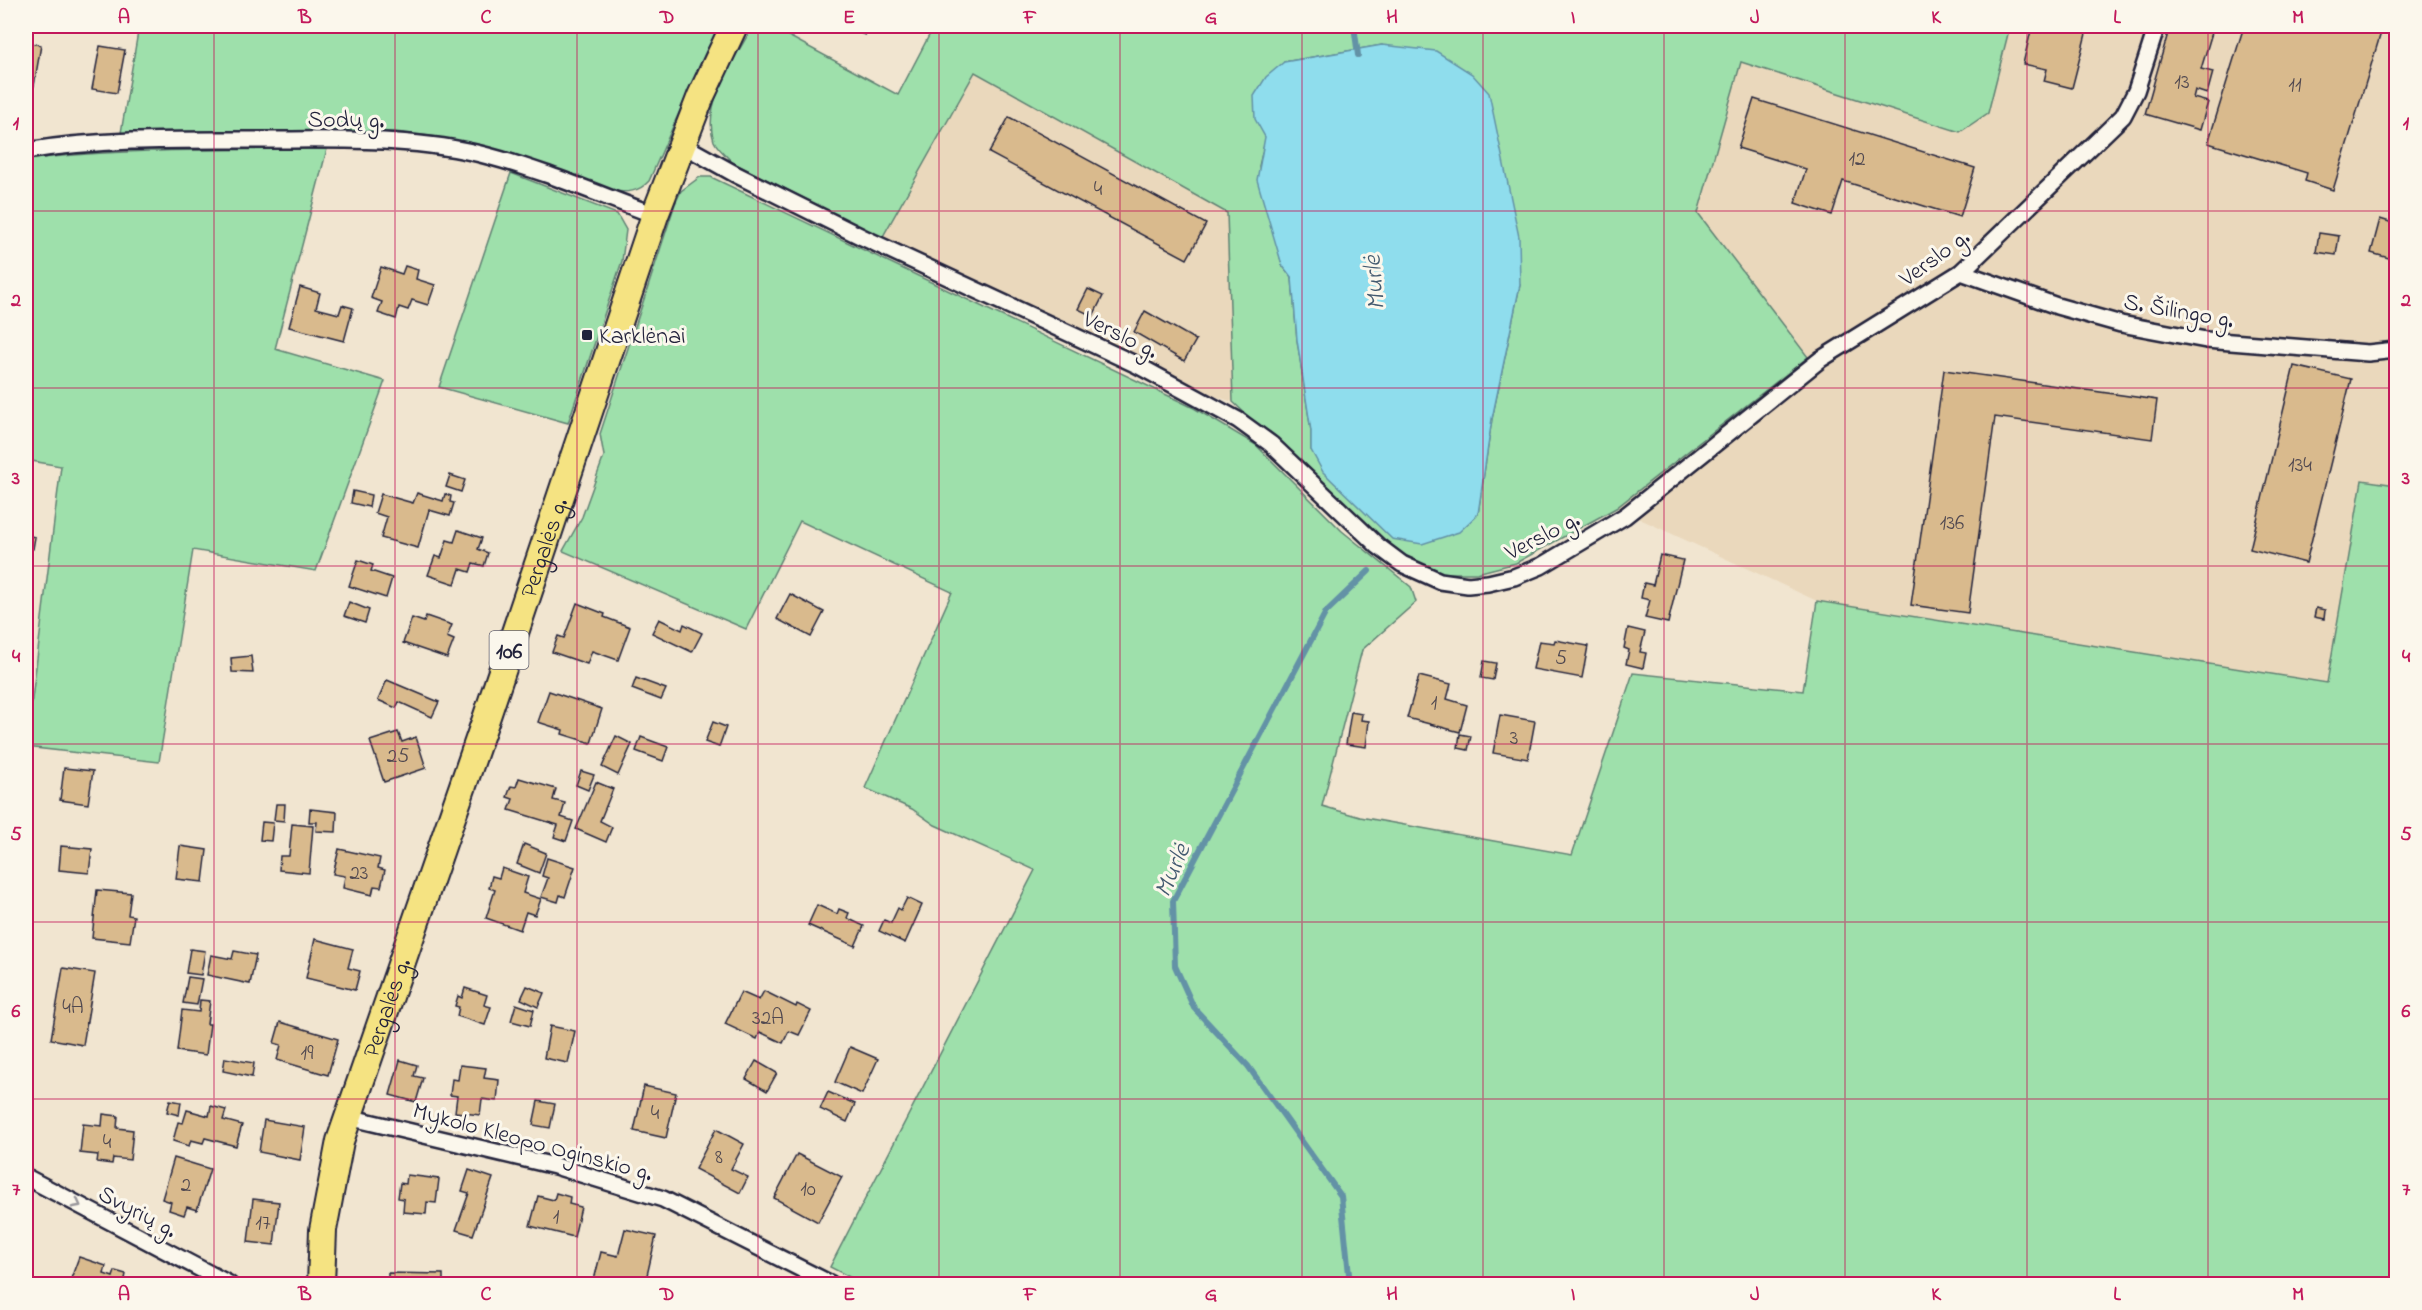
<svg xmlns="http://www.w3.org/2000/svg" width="2422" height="1310" viewBox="0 0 2422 1310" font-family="'Indie Flower',sans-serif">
<rect width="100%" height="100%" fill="#f1e5d0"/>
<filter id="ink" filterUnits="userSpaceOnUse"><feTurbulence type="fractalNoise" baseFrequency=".0167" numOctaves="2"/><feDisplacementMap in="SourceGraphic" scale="12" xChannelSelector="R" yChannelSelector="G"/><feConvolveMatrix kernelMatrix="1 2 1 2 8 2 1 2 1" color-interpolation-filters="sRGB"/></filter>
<g filter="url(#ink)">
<g fill="#ead8bc">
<path d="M2010,26H2396V485L2362,480L2327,683L1817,601L1616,508L1807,357L1698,213L1741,62L1960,132L1988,113Z"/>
<path d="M975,72L1228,213L1233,402L1203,392L882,238Z"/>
</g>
<g fill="#9ee0ab" stroke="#608173" stroke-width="1.5" fill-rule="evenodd">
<path d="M139,26H720L706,51L649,181C639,192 627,193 612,191L514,154L438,137L395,132L121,133Z"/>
<path d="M753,26H770L898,95L934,26H2010L1988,113L1960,132L1741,62L1698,213L1808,357L1616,508L1516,563L1477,573H1437L1418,566L1399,554L1275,437L1252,420L1233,402L1227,213L975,72L882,238L732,162C727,156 717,148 714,141C701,103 736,57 753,26ZM1382,45L1520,285L1492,419L1478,514L1311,450V431L1297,340L1292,278L1282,265L1259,166L1284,62Z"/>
<path d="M327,149L275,349L385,381L316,571L193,550L159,762L26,747L61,466L26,460V160C125,148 226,150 327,149Z"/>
<path d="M511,173L617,214L626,230L622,261L568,423L439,387Z"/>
<path d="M700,177H711L1194,408L1256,445L1342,531L1411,587L1416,602L1362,650L1322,806L1360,817L1572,855L1633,673L1803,691L1817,601L2327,683L2362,480L2396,485V1284H863L830,1267L1035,870L935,825L912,809L865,788L952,592L800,521L746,629L563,551L582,517L604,456L600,434L675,204L681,191Z"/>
</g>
<path fill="#8fdded" stroke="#6392a6" stroke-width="1.5" d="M1382,45L1436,51L1472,74L1489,93L1519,237L1520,285L1492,419L1478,514L1459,532L1422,544L1392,539L1323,472L1311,450V431L1297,340L1292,278L1282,265L1257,180L1265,137L1255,119L1254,96L1266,77L1284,62Z"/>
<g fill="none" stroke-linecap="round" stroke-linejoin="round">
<g stroke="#6392a6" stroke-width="6">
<path d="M1354,26L1358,55"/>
<path d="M1350,1284L1341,1196L1248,1066L1194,1008L1175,966L1173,901L1326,612L1369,571"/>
</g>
</g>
<g fill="#d9ba8d" stroke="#22223b" stroke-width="1.5">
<path d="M115,26H137L136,33L114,30Z"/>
<path d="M857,26H869L865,35L855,31Z"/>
<path d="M2032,26H2088L2072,88L2044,81L2047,69L2023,64Z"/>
<path d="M2170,26H2214L2201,69L2213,72L2207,94L2195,90L2193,98L2208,102L2200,130L2145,114Z"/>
<path d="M2244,26H2383L2333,190L2305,181L2307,173L2208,143Z"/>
<path d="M26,42L41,45L34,86L26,85Z"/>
<path d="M100,46L125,50L117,93L92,89Z"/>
<path d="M1754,99L1975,168L1960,217L1843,181L1832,215L1795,203L1806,169L1738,148Z"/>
<path d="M1009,117L1206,224L1187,259L989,153Z"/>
<path d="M2396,211V260L2371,253L2380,219L2393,223Z"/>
<path d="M2319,233L2339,236L2336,255L2316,252Z"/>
<path d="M405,266L418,270L416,279L435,285L428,305L412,300L408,310L399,307L396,319L378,313L382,302L371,298L381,267L402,274Z"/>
<path d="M300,287L320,293L316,308L339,314L342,305L353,308L344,341L289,327Z"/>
<path d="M1088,289L1103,296L1093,316L1078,309Z"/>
<path d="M1145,311L1196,340L1184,361L1134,332Z"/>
<path d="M2294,366L2351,379L2306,563L2250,549Z"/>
<path d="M1944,370L2157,400L2152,439L1995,417L1968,613L1911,605Z"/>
<path d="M450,475L465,480L461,492L446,487Z"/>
<path d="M353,491L371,495L369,507L351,503Z"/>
<path d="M417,493L443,501L445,494L451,496L450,502L454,503L450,516L429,510L418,548L381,538L387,517L375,513L381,494L413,503Z"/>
<path d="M458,530L482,538L478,549L488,553L484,566L473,563L470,572L460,569L455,584L428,575L435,556L441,558L447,540L454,542Z"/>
<path d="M26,535L35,537L33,549L26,548Z"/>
<path d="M1660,555L1683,560L1668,623L1645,618L1650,600L1641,598L1644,583L1653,585Z"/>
<path d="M358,560L373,565L371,571L392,578L386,598L349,586Z"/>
<path d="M790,594L824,612L811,637L777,619Z"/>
<path d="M349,602L369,610L365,623L344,616Z"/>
<path d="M577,603L605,614L604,617L630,627L618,660L592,651L587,664L552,652L558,636L564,638Z"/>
<path d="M2316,608L2325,610L2324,619L2314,617Z"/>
<path d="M426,616L452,625L447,637L454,640L447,658L403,643L412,618L424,622Z"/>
<path d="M659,619L682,630L684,624L702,633L692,652L652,633Z"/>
<path d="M1628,628L1645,632L1640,652L1646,653L1643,668L1626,664L1629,650L1624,648Z"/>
<path d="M1555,640L1588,646L1582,678L1533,669L1539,641L1554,643Z"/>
<path d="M251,656L253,673L232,672L231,658Z"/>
<path d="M1484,661L1496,663L1493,680L1481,678Z"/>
<path d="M1419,676L1451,684L1447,699L1467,705L1460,732L1407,718Z"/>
<path d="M636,678L666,689L661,700L632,689Z"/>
<path d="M387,680L439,702L432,717L399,702L396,708L378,700Z"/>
<path d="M549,691L602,709L591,743L562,734L563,730L538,722Z"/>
<path d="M1351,712L1362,714L1361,720L1369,721L1366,747L1346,744Z"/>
<path d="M1500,715L1535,721L1528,759L1493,753Z"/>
<path d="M713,722L726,727L719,747L705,742Z"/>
<path d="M398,732L402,742L416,737L426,768L384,782L370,741Z"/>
<path d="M1460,734L1471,736L1468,750L1458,748Z"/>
<path d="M616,736L632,744L618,775L602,767Z"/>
<path d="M641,737L668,747L663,761L636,751Z"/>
<path d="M64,768L93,771L88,804L60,800Z"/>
<path d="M581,771L594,775L588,790L576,785Z"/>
<path d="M519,778L556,789L553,800L565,803L561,817L573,821L566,841L554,837L558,825L509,810L513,799L507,797L511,786L516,787Z"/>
<path d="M596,782L613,789L600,821L612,827L606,842L576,829Z"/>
<path d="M276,804H285L284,821L274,820Z"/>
<path d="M310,809L337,812L336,832L316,831L317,822H309Z"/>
<path d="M262,822L273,823L271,841L260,840Z"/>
<path d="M292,824L313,826L309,873L279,870L280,856H289Z"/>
<path d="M524,844L546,853L539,873L517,864Z"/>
<path d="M61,846L92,849L89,873L59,870Z"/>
<path d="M180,846L207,850L203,882L176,879Z"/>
<path d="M339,849L380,858L378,868L385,870L381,887L374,886L372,895L343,888L345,876L333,874Z"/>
<path d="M547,858L575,867L565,897L560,895L558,902L541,897L548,878L542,876Z"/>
<path d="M502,868L528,877L523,893L541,899L535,915L526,912L520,930L486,918L495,890L489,888L492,876L499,878Z"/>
<path d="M97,890L131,893L128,915L134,916L130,942L92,938Z"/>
<path d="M907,898L922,905L905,943L879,931L884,920L891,923L898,908L901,910Z"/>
<path d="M817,905L837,914L839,909L849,913L847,918L864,926L855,946L808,925Z"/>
<path d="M315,939L353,949L348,968L360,971L355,990L306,978Z"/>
<path d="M190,949L205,951L201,975L186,973Z"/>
<path d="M234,951L256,955L250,984L207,975L211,955L232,959Z"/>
<path d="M63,968L95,973L83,1045L51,1039Z"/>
<path d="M188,977L202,979L197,1005L183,1003Z"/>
<path d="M527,986L544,993L538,1007L521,999Z"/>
<path d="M465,988L487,995L484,1005L491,1007L485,1025L457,1016L459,1007L455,1006L458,996L462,998Z"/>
<path d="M764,991L796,1007L797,1004L811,1011L799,1035L789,1031L783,1043L760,1032L757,1039L725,1024L741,992L759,1000Z"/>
<path d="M200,1000L210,1001L207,1024H210L206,1055L177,1051L182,1010L199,1012Z"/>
<path d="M516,1004L534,1010L530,1026L511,1021Z"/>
<path d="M280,1022L338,1039L328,1075L277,1060L281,1045L274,1043Z"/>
<path d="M550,1026L575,1031L568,1063L544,1058Z"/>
<path d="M850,1047L878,1059L862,1094L835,1082Z"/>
<path d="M225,1058L254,1063L252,1077L223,1071Z"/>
<path d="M400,1060L417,1065L414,1076L423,1078L416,1102L390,1095Z"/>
<path d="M756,1061L777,1073L767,1091L746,1079Z"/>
<path d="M460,1065L486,1068L484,1078L499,1080L497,1101L482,1099L480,1115L455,1112L457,1096L450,1095L452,1079L458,1080Z"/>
<path d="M644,1086L676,1093L666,1138L634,1131Z"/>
<path d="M828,1092L855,1104L847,1122L820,1109Z"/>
<path d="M170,1100L181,1102L179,1115L167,1112Z"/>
<path d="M538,1101L555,1104L550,1128L533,1125Z"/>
<path d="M211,1106L226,1110L223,1120L242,1125L236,1146L205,1138L203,1143L191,1140L189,1146L173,1141L178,1122L183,1123L187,1110L209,1116Z"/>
<path d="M103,1114L118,1116L117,1128L133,1130L130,1160L113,1158L112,1164L97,1162L98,1155L80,1153L83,1124L102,1126Z"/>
<path d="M264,1120L305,1127L300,1160L259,1152Z"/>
<path d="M716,1129L744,1144L731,1169L748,1177L740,1193L695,1169Z"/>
<path d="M797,1154L842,1177L818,1222L774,1198Z"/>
<path d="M174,1158L210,1169L197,1210L187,1207L184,1215L169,1210L171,1202L162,1199Z"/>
<path d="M469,1170L493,1178L473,1235L456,1230L469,1193L462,1191Z"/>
<path d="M407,1175L439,1179L436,1203L427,1202L426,1214L403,1212L404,1199L398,1198L400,1183L406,1184Z"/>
<path d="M556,1193L570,1197L569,1204L581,1207L574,1237L530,1226L538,1196L554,1200Z"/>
<path d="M253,1199L279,1202L274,1245L248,1242Z"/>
<path d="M625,1229L656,1236L645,1284H593L601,1252L618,1256Z"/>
<path d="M79,1257L106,1266L104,1274L113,1277L115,1271L126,1274L125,1279L135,1284H69Z"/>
<path d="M388,1273L443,1274V1284H388Z"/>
<path d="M468,1280L496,1282V1284H468Z"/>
</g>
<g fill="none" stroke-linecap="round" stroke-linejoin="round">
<g stroke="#22223b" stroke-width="20">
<g id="minor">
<path d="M681,144L735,174L862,237L1137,365L1238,420L1271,444L1378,546L1402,564L1440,581L1468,585L1488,583L1514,577L1541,566L1625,516L1821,359L1961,272L2123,116L2136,91L2157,26"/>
<path d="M26,151C105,138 186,140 266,140C339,140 416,137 488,156C545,171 600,195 655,215"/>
<path d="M1961,272L2057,306L2121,324L2206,340L2368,353L2396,350"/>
<path d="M348,1117L555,1166L663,1199L831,1284"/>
<path d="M26,1177L229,1284"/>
</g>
</g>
<g stroke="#22223b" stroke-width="30">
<g id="primary">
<path id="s1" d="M321,1284L323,1230L340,1141L487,716L655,215L701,96L734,26"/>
</g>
</g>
<use href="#minor" stroke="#fbf7ec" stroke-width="15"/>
<use href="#primary" stroke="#f5e382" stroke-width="26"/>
</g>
<defs><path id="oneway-chevron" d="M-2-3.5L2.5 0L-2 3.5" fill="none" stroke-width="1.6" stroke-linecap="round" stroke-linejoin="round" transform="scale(1.5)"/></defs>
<use stroke="#99979c" href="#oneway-chevron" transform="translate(77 1204) rotate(28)"/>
</g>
<path fill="none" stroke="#c2185b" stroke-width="1.5" stroke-opacity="0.55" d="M214,26V1284M395,26V1284M577,26V1284M758,26V1284M939,26V1284M1120,26V1284M1302,26V1284M1483,26V1284M1664,26V1284M1845,26V1284M2027,26V1284M2208,26V1284M26,211H2396M26,388H2396M26,566H2396M26,744H2396M26,922H2396M26,1099H2396"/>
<rect fill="#22223b" stroke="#fbf7ec" stroke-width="2" x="581" y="329" width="12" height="12" rx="3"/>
<g text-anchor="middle" stroke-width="6" stroke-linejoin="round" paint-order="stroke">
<g font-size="21" fill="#504850">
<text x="2182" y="88">13</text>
<text x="2295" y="91">11</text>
<text x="1857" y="165">12</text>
<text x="1098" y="195">4</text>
<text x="2300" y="471">134</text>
<text x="1952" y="529">136</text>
<text x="1561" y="664">5</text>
<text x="1434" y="709">1</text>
<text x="1514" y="744">3</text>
<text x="398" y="762">25</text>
<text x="359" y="879">23</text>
<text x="73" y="1013">4A</text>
<text x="768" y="1024">32A</text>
<text x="307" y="1059">19</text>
<text x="655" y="1119">4</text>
<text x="107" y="1148">4</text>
<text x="719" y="1163">8</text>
<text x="186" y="1191">2</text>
<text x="808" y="1195">10</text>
<text x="556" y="1223">1</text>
<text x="263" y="1229">17</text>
</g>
<rect fill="#fbf7ec" stroke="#636270" stroke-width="1.5" x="489.5" y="631" width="39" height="38" rx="4.5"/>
<g font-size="22" font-weight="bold" fill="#22223b">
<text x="509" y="658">106</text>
</g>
<g font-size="24" fill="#22223b" stroke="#fbf7ec">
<text transform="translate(346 119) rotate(1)" y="8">Sodų g.</text>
<text transform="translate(1934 257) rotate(-36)" y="8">Verslo g.</text>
<text transform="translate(2179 310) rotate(10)" y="8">S. Šilingo g.</text>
<text transform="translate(1121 334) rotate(26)" y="8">Verslo g.</text>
<text transform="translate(1542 535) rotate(-27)" y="8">Verslo g.</text>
<text dy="8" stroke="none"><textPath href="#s1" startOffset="772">Pergalės g.</textPath></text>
<text dy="8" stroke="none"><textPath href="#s1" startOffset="286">Pergalės g.</textPath></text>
<text transform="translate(533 1141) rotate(15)" y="8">Mykolo Kleopo Oginskio g.</text>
<text transform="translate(138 1211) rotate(28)" y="8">Svyrių g.</text>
</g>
<g font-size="24" fill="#22223b" stroke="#fbf7ec" text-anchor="start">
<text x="599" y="343">Karklėnai</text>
</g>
<g font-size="26" font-style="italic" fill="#435a70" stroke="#fbf7ec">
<text transform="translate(1373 283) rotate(-95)" y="9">Murlė</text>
<text transform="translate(1171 870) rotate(-67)" y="9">Murlė</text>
</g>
</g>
<rect width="2422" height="1310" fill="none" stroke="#fbf7ec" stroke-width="66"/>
<rect x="33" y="33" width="2356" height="1244" fill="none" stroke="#c2185b" stroke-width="2"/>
<g font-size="20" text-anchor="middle" font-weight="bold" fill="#c2185b">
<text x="124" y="23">A</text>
<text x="305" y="23">B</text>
<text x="486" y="23">C</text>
<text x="667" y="23">D</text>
<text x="849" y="23">E</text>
<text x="1030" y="23">F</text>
<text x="1211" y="23">G</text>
<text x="1392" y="23">H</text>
<text x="1573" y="23">I</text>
<text x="1755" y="23">J</text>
<text x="1936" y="23">K</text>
<text x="2117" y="23">L</text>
<text x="2298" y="23">M</text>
<text x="16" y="129">1</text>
<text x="2406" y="129">1</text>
<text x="16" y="306">2</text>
<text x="2406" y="306">2</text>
<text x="16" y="484">3</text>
<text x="2406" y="484">3</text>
<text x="16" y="662">4</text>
<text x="2406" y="662">4</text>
<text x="16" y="840">5</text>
<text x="2406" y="840">5</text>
<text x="16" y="1017">6</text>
<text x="2406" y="1017">6</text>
<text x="16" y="1195">7</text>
<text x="2406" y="1195">7</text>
<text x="124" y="1300">A</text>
<text x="305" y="1300">B</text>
<text x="486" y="1300">C</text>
<text x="667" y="1300">D</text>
<text x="849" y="1300">E</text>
<text x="1030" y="1300">F</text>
<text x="1211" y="1300">G</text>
<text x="1392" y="1300">H</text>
<text x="1573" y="1300">I</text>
<text x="1755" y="1300">J</text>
<text x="1936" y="1300">K</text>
<text x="2117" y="1300">L</text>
<text x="2298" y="1300">M</text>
</g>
</svg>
